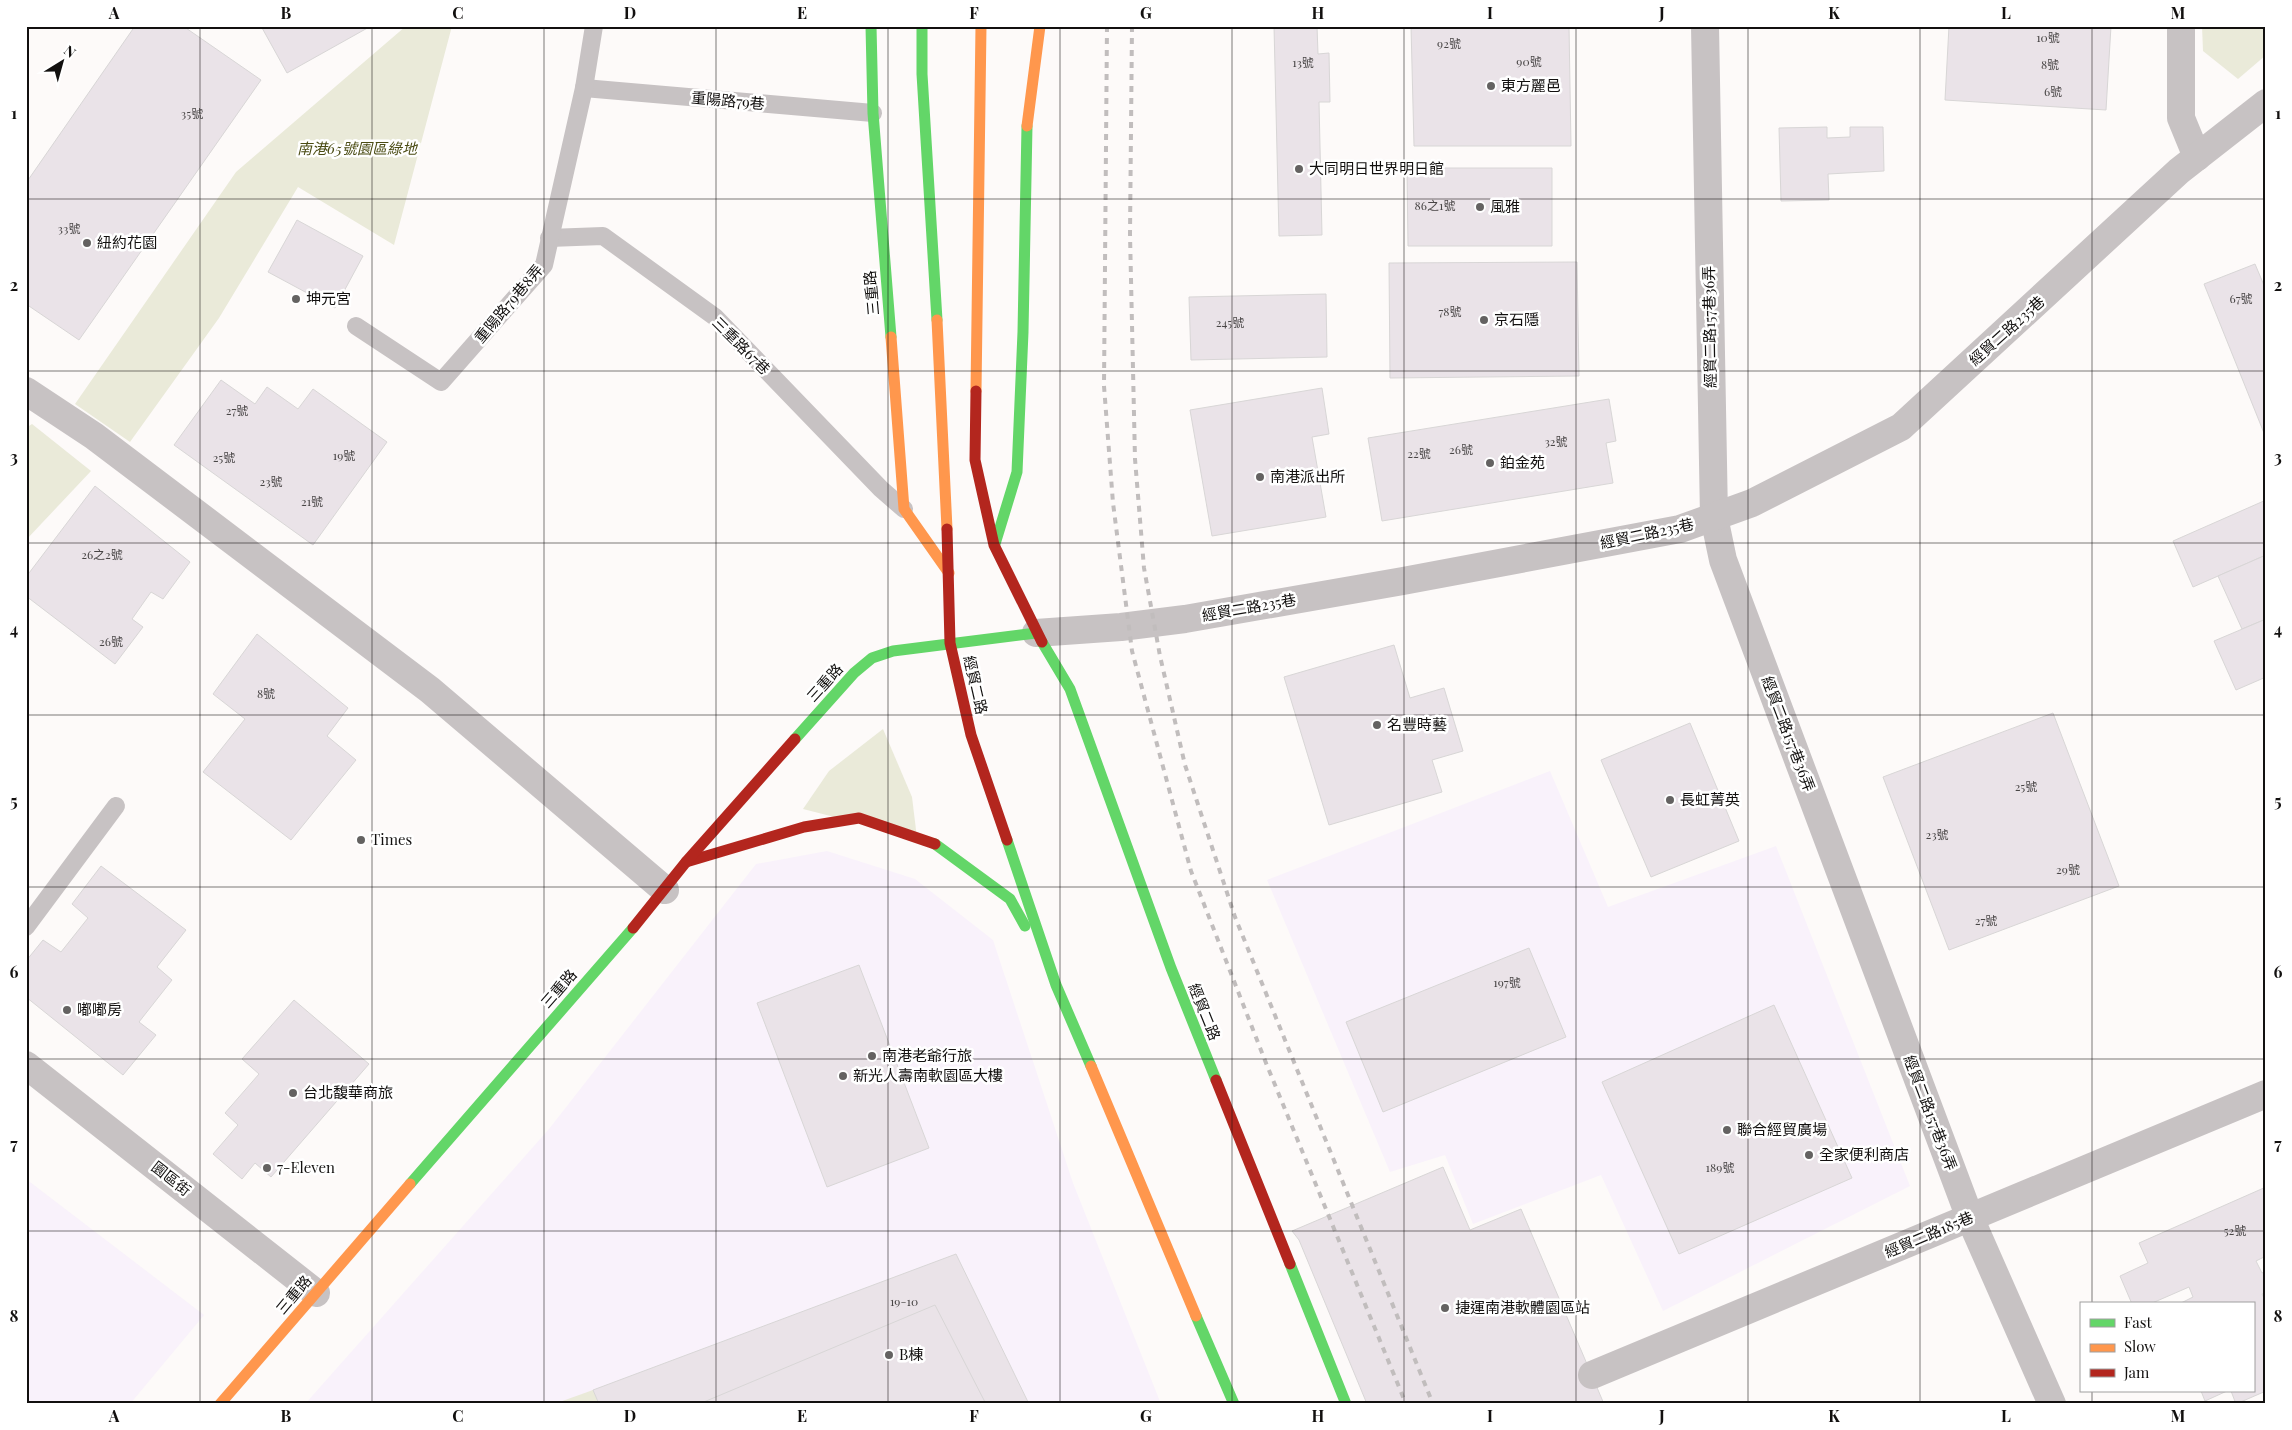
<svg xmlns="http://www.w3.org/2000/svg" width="2292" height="1430" viewBox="0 0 2292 1430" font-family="'Playfair Display','Noto Sans TC',serif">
<rect width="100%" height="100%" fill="#fdfaf9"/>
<g fill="#f9f2fb">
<path d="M1550,771L1608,907L1776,846L1910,1186L1663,1311L1601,1175L1473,1224L1445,1155L1390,1172L1267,880Z"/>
<path d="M827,851L915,879L993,940L1073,1183L1161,1404H305L549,1129L756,864Z"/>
<path d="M26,1179L204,1315L130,1404H26Z"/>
</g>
<g fill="#eaead9">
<path d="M406,26H452L394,245L298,187L219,318L130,442L75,404L236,172Z"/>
<path d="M2202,26H2266V55L2238,79L2203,51Z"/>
<path d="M32,424L91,471L26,540V428Z"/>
<path d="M883,729L912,797L917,838L803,809L829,771Z"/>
<path d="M593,1390L599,1404H554Z"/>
</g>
<g fill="#eae3e8" stroke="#d8d6d6">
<path d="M135,26H183L261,80L79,340L26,304V183Z"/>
<path d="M261,26H371L287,73Z"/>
<path d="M1274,26H1317L1318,54L1329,53L1330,102H1319L1322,235L1279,236Z"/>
<path d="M1411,26H1569L1571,146H1414Z"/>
<path d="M1949,26H2111L2106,110L1945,100Z"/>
<path d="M1827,127V138L1850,137V127H1883L1884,171L1828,174L1829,200L1781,201L1779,128Z"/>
<path d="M1407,168H1552V246H1408Z"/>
<path d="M297,220L363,256L335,308L268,272Z"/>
<path d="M1577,262L1579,376L1390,378L1389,263Z"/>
<path d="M2255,264L2266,290V438L2204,284Z"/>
<path d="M1326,294L1327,357L1191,360L1189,297Z"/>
<path d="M221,380L255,404L267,387L298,409L313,389L387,442L313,545L174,445Z"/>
<path d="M1322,388L1329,434L1312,437L1326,517L1212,536L1190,410Z"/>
<path d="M1609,399L1616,441L1606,443L1613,483L1382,521L1368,438Z"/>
<path d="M95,486L190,562L163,599L151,592L132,619L143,627L115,664L26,596V577Z"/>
<path d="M2266,500V555L2193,587L2173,541Z"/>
<path d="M2266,555V619L2242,629L2218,576Z"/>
<path d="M2266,619V677L2236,690L2214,641Z"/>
<path d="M257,634L348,708L327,736L356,760L291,840L203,772L245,719L213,694Z"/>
<path d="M1394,645L1410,698L1444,688L1463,751L1432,760L1442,792L1329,825L1284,677Z"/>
<path d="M2053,713L2119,886L1949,950L1883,777Z"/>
<path d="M1690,723L1739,841L1651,877L1601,760Z"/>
<path d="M101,866L186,930L157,967L172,980L139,1022L156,1035L123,1075L26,997V961L43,940L61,952L88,918L72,904Z"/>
<path d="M1529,948L1566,1037L1383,1112L1346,1022Z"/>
<path d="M859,965L929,1148L827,1187L757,1003Z"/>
<path d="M294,1000L369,1064L271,1177L255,1163L242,1179L213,1154L238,1125L225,1113L259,1074L242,1059Z"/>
<path d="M1774,1005L1852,1178L1679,1254L1602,1082Z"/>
<path d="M1443,1167L1470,1230L1521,1209L1604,1404H1367L1299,1240L1292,1231Z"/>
<path d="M2266,1187V1256L2256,1261L2262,1273L2266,1271V1292L2262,1294L2266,1302V1391L2236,1404L2231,1391H2253V1304H2179L2193,1297L2189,1287L2150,1304H2132L2120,1276L2148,1263L2139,1243Z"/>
<path d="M956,1254L1029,1404H599L593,1390Z"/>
<path d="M935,1305L986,1404H699Z"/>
<path d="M2201,1391H2227L2205,1401Z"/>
</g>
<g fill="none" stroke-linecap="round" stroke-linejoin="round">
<g stroke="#c7c2c3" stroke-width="18">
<path d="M584,88L873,113"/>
<path d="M549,238L603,236L715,317L881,489L904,509"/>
<path d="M356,326L441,382L544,265L584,88L594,26"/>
<path d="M26,927L116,806"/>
</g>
<g stroke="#c7c2c3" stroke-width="28">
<path d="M1705,26L1714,517L1723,560L1970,1218L2052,1404"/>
<path d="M2181,26V118L2197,157"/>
<path d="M26,391L94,436L430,690L665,890"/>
<path d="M1036,633L1121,627L1185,619L1403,581L1680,529L1752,503L1901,427L2179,171L2266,103"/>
<path d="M26,1065L316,1293"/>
<path d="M1592,1375L2266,1094"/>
</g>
<g stroke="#63d668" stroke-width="11">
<path d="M871,26L873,113L891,337"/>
<path d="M922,26V74L937,320"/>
<path d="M995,544L1017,472L1023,332L1027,126"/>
<path d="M1042,642L1070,689L1171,968L1216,1080"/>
<path d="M795,739L854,673L872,658L893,651L1036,633"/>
<path d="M1007,840L1056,985L1091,1066"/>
<path d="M935,844L1010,899L1025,926"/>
<path d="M410,1184L633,928"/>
<path d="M1290,1264L1346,1404"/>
<path d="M1196,1316L1234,1404"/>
</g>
<g stroke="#ff974d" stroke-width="11">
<path d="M1027,126L1040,26"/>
<path d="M937,320L947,529"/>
<path d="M891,337L904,509L949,573"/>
<path d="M976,391L981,26"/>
<path d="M1091,1066L1196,1316"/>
<path d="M220,1404L410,1184"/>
</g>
<g stroke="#b3261e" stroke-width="11">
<path d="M976,391L975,460L994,545L1042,642"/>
<path d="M947,529L950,643L971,735L1007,840"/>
<path d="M686,862L804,827L859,818L935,844"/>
<path d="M633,928L686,862L795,739"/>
<path d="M1216,1080L1290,1264"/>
</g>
<g stroke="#c1bdbd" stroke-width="4" stroke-dasharray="6 6" stroke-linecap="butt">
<path d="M1107,26L1104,386L1113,503L1132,651L1191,871L1266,1063L1406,1404"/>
<path d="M1132,26L1130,234L1135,459L1144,568L1160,656L1185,765L1235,917L1433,1404"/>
</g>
</g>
<path fill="none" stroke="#12100f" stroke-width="1" stroke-opacity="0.55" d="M200,26V1404M372,26V1404M544,26V1404M716,26V1404M888,26V1404M1060,26V1404M1232,26V1404M1404,26V1404M1576,26V1404M1748,26V1404M1920,26V1404M2092,26V1304M26,199H2266M26,371H2266M26,543H2266M26,715H2266M26,887H2266M26,1059H2266M26,1231H2266M2092,1391V1404"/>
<g fill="#646261" stroke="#fff" stroke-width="2">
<circle cx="1491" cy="86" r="5"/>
<circle cx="1299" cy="169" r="5"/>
<circle cx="1480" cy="207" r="5"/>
<circle cx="87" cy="243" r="5"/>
<circle cx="296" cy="299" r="5"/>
<circle cx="1484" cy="320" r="5"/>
<circle cx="1490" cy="463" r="5"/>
<circle cx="1260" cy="477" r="5"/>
<circle cx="1377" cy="725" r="5"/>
<circle cx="1670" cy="800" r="5"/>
<circle cx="361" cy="840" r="5"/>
<circle cx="67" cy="1010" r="5"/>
<circle cx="872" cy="1056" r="5"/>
<circle cx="843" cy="1076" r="5"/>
<circle cx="293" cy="1093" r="5"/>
<circle cx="1727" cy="1130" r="5"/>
<circle cx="1809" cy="1155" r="5"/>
<circle cx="267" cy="1168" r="5"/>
<circle cx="1445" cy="1308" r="5"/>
<circle cx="889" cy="1355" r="5"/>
</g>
<g text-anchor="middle" stroke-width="5" stroke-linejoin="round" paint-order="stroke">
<g font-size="12" fill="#484545">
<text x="2048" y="42">10號</text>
<text x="1449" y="48">92號</text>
<text x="1529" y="66">90號</text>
<text x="1303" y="67">13號</text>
<text x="2050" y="69">8號</text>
<text x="2053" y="96">6號</text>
<text x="192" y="118">35號</text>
<text x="1435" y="210">86之1號</text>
<text x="69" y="233">33號</text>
<text x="2241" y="303">67號</text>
<text x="1450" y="316">78號</text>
<text x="1230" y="327">245號</text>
<text x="237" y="415">27號</text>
<text x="1556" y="446">32號</text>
<text x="1461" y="454">26號</text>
<text x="1419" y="458">22號</text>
<text x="344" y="460">19號</text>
<text x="224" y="462">25號</text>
<text x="271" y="486">23號</text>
<text x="312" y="506">21號</text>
<text x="102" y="559">26之2號</text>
<text x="111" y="646">26號</text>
<text x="266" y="698">8號</text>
<text x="2026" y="791">25號</text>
<text x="1937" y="839">23號</text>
<text x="2068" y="874">29號</text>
<text x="1986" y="925">27號</text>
<text x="1507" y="987">197號</text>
<text x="1720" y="1172">189號</text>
<text x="2235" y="1235">52號</text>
<text x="904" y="1306">19-10</text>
</g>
<g font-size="15" fill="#12100f" stroke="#fff" text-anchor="start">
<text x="1501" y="91">東方麗邑</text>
<text x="1309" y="174">大同明日世界明日館</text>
<text x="1490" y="212">風雅</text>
<text x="97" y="248">紐約花園</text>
<text x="306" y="304">坤元宮</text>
<text x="1494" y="325">京石隱</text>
<text x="1500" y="468">鉑金苑</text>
<text x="1270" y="482">南港派出所</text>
<text x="1387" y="730">名豐時藝</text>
<text x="1680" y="805">長虹菁英</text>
<text x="371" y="845">Times</text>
<text x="77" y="1015">嘟嘟房</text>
<text x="882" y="1061">南港老爺行旅</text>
<text x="853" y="1081">新光人壽南軟園區大樓</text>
<text x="303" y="1098">台北馥華商旅</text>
<text x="1737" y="1135">聯合經貿廣場</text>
<text x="1819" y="1160">全家便利商店</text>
<text x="277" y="1173">7-Eleven</text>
<text x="1455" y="1313">捷運南港軟體園區站</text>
<text x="899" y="1360">B棟</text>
</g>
<g font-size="15" fill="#12100f" stroke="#fff">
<text transform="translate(728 101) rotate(5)" y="5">重陽路79巷</text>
<text transform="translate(872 293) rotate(-95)" y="5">三重路</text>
<text transform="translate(509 304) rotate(-50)" y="5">重陽路79巷8弄</text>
<text transform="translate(1710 327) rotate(-91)" y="5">經貿二路157巷36弄</text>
<text transform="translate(2007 331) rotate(-42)" y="5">經貿二路235巷</text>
<text transform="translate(741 346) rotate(45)" y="5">三重路67巷</text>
<text transform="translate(1647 534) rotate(-12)" y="5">經貿二路235巷</text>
<text transform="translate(1249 608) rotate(-10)" y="5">經貿二路235巷</text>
<text transform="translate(825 683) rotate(-48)" y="5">三重路</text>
<text transform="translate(975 685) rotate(77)" y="5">經貿二路</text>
<text transform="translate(1788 734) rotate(69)" y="5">經貿二路157巷36弄</text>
<text transform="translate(559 989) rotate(-49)" y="5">三重路</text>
<text transform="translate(1204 1012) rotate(68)" y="5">經貿二路</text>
<text transform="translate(1930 1113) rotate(69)" y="5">經貿二路157巷36弄</text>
<text transform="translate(171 1179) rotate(38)" y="5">園區街</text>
<text transform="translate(1929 1235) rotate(-23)" y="5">經貿二路185巷</text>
<text transform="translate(294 1295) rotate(-50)" y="5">三重路</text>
</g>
<g font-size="15" font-style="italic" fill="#4b4c14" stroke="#fff">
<text x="357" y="154">南港65號園區綠地</text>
</g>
</g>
<rect width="2292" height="1430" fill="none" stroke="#ffffff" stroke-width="55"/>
<rect x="2080" y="1302" width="175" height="90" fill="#ffffff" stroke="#a09f9f"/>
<rect x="2090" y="1319" width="25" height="8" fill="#63d668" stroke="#a09f9f"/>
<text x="2124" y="1328" font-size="15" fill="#12100f">Fast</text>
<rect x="2090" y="1344" width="25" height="8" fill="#ff974d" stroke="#a09f9f"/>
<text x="2124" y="1352" font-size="15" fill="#12100f">Slow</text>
<rect x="2090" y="1369" width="25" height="8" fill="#b3261e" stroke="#a09f9f"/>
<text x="2124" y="1378" font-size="15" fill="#12100f">Jam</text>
<g transform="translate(62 62) rotate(37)" stroke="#ffffff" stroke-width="4" paint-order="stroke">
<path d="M0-4L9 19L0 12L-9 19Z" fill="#12100f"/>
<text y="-8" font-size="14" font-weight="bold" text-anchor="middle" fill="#12100f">N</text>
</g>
<rect x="28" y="28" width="2236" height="1374" fill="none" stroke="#12100f" stroke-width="2"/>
<g font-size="16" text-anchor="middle" font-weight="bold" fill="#12100f">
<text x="114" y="19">A</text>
<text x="286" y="19">B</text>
<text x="458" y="19">C</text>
<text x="630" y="19">D</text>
<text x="802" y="19">E</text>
<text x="974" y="19">F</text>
<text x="1146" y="19">G</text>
<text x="1318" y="19">H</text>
<text x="1490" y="19">I</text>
<text x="1662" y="19">J</text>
<text x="1834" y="19">K</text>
<text x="2006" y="19">L</text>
<text x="2178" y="19">M</text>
<text x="14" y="119">1</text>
<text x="2278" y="119">1</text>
<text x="14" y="291">2</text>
<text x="2278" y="291">2</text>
<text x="14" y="463">3</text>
<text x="2278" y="463">3</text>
<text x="14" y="635">4</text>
<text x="2278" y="635">4</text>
<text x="14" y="807">5</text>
<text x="2278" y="807">5</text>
<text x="14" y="978">6</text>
<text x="2278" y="978">6</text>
<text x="14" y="1150">7</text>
<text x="2278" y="1150">7</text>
<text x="14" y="1322">8</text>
<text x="2278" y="1322">8</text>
<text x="114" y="1422">A</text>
<text x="286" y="1422">B</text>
<text x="458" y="1422">C</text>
<text x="630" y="1422">D</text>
<text x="802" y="1422">E</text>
<text x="974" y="1422">F</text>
<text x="1146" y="1422">G</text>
<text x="1318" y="1422">H</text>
<text x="1490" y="1422">I</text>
<text x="1662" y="1422">J</text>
<text x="1834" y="1422">K</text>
<text x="2006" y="1422">L</text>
<text x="2178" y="1422">M</text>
</g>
</svg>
